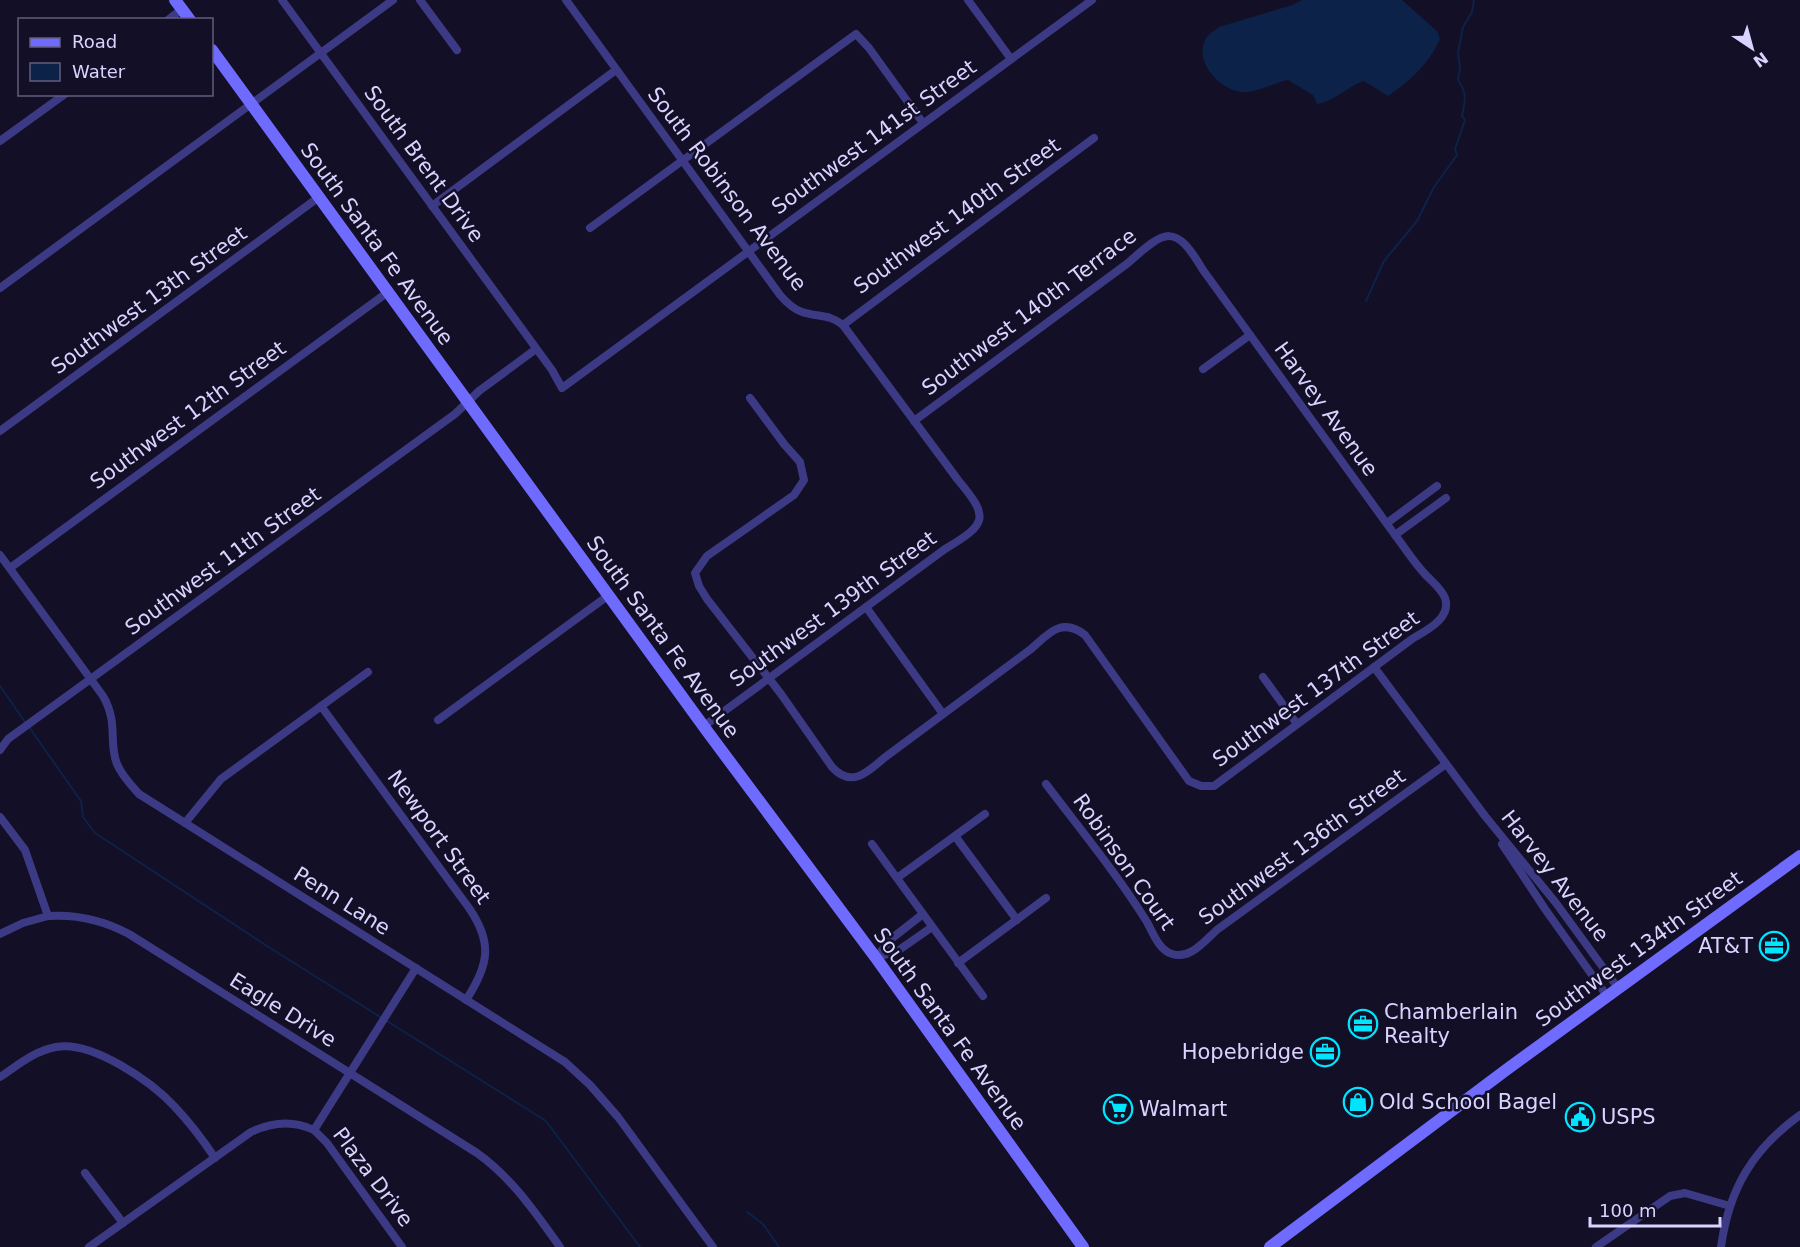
<svg xmlns="http://www.w3.org/2000/svg" width="1800" height="1247" viewBox="0 0 1800 1247" font-family="'DejaVu Sans',sans-serif">
<rect width="100%" height="100%" fill="#130f26"/>
<path fill="#0c2248" d="M1302,0H1402L1438,32L1440,39C1428,65 1411,80 1388,96L1364,81C1346,87 1336,101 1317,104L1313,95L1288,80C1273,83 1259,92 1243,92C1221,91 1194,63 1205,40C1208,34 1214,31 1219,27L1292,5Z"/>
<g fill="none" stroke-linecap="round" stroke-linejoin="round">
<g stroke="#0c2248" stroke-width="2">
<path d="M1366,301L1384,261L1417,221L1434,187L1457,155L1455,149L1465,120L1462,116C1465,100 1468,95 1458,80L1460,67L1458,53L1463,27L1472,12L1474,0"/>
<path d="M0,686L25,722"/>
<path d="M29,727L81,801L83,817L95,833L267,946L382,1018"/>
<path d="M387,1021L546,1121L640,1247"/>
<path d="M747,1212L763,1224L779,1247"/>
</g>
<g stroke="#3d3a85" stroke-width="8">
<path d="M282,0L552,370L562,388L1092,0"/>
<path d="M420,0L457,50"/>
<path d="M566,0L780,295C786,302 793,309 802,312C817,317 830,314 843,325L958,480C990,518 987,524 945,549L704,726"/>
<path d="M968,0L1011,59"/>
<path d="M168,20L182,9"/>
<path d="M0,141L65,94"/>
<path d="M432,206L616,70"/>
<path d="M590,228L856,34L869,48L923,123"/>
<path d="M0,288L393,0"/>
<path d="M843,325L1094,138"/>
<path d="M1203,369L1250,335"/>
<path d="M750,398L784,444L800,462L804,480L794,495L707,556L695,573L699,586L707,599L781,694L832,767C851,788 867,773 884,758L1031,649C1049,633 1062,617 1085,635L1189,781L1201,786H1214L1412,639C1425,631 1452,619 1445,598C1441,588 1431,581 1424,573C1413,561 1405,548 1395,535L1203,270C1175,223 1166,229 1128,263L914,421"/>
<path d="M0,431L319,197"/>
<path d="M1387,523L1437,486"/>
<path d="M1395,535L1446,498"/>
<path d="M0,555L103,696C119,724 108,741 117,764C122,776 131,785 139,794L565,1062L590,1085L618,1117L713,1247"/>
<path d="M10,568L388,292"/>
<path d="M866,607L943,714"/>
<path d="M1374,667L1485,816L1556,903L1618,988"/>
<path d="M1263,677L1297,724"/>
<path d="M321,706L469,908C493,943 489,965 466,1000"/>
<path d="M438,720L609,595"/>
<path d="M0,750L8,739L455,414L479,391L536,349"/>
<path d="M1046,784C1080,829 1117,874 1147,922C1153,933 1159,950 1172,954C1191,960 1205,940 1218,929L1446,764"/>
<path d="M0,817L25,850L48,916C78,914 103,920 129,934L477,1153C512,1178 535,1212 560,1247"/>
<path d="M185,823L221,779L368,672"/>
<path d="M955,836L1017,920"/>
<path d="M872,844L983,996"/>
<path d="M1502,844L1545,909L1607,996"/>
<path d="M897,878L985,814"/>
<path d="M0,934L23,923L48,916"/>
<path d="M876,958L891,939L923,914"/>
<path d="M876,958L899,950L932,927"/>
<path d="M958,963L1046,898"/>
<path d="M0,1077C18,1065 34,1051 56,1047C92,1040 152,1082 175,1107C190,1123 203,1140 215,1158"/>
<path d="M314,1130L327,1143L402,1247"/>
<path d="M85,1173L123,1223"/>
<path d="M89,1247L251,1132C272,1122 293,1120 314,1130L416,968"/>
<path d="M1596,1247L1670,1196L1685,1193L1730,1206"/>
<path d="M1721,1247C1729,1189 1752,1150 1800,1115"/>
</g>
<g stroke="#6f6bff" stroke-width="12">
<path d="M175,0L190,20"/>
<path d="M212,50L707,731L876,958L1083,1247"/>
<path d="M1270,1247L1506,1070L1800,856"/>
</g>
</g>
<defs>
<g id="office-ring" transform="scale(1.5)"><circle r="9.5" fill="#130f26" stroke="#00e5ff" stroke-width="1.5"/><path d="M-6-3h4V-5.5h4V-3h4V5H-6ZM-1-4.5V-3h2v-1.5ZM-6 0V1H6V0Z" fill="#00e5ff"/></g>
<g id="shop-ring" transform="scale(1.5)"><circle r="9.5" fill="#130f26" stroke="#00e5ff" stroke-width="1.5"/><path d="M-5-2.5h2.3a2.7 3.5 0 0 1 5.4 0H5L5.5 6h-11ZM-1.5-2.5h3a1.5 2.3 0 0 0-3 0Z" fill="#00e5ff"/></g>
<g id="supermarket-ring" transform="scale(1.5)"><circle r="9.5" fill="#130f26" stroke="#00e5ff" stroke-width="1.5"/><path d="M-6-5.5h2.5l.6 2H6L4.5 2H-2.5L-4.4-4H-6ZM-1.5 3.2a1.3 1.3 0 1 0 .1 0ZM3 3.2a1.3 1.3 0 1 0 .1 0Z" fill="#00e5ff"/></g>
<g id="civic-ring" transform="scale(1.5)"><circle r="9.5" fill="#130f26" stroke="#00e5ff" stroke-width="1.5"/><path d="M-.6-6.5H3V-4.5H.6V-3L4-1V1h2V6H-6V1h2V-1L-.6-3ZM-1.2 2.5V6h2.4V2.5Z" fill="#00e5ff"/></g>
</defs>
<g fill-rule="evenodd">
<use href="#office-ring" x="1774" y="946"/>
<use href="#office-ring" x="1363" y="1024"/>
<use href="#office-ring" x="1325" y="1052"/>
<use href="#shop-ring" x="1358" y="1102"/>
<use href="#supermarket-ring" x="1118" y="1109"/>
<use href="#civic-ring" x="1580" y="1117"/>
</g>
<g text-anchor="middle" stroke-width="5" stroke-linejoin="round" paint-order="stroke">
<g font-size="21" fill="#d9d4ff" stroke="#130f26">
<text transform="translate(874 137) rotate(-36)" y="7">Southwest 141st Street</text>
<text transform="translate(424 164) rotate(54)" y="7">South Brent Drive</text>
<text transform="translate(727 189) rotate(53)" y="7">South Robinson Avenue</text>
<text transform="translate(957 216) rotate(-36)" y="7">Southwest 140th Street</text>
<text transform="translate(377 244) rotate(54)" y="7">South Santa Fe Avenue</text>
<text transform="translate(149 300) rotate(-36)" y="7">Southwest 13th Street</text>
<text transform="translate(1029 312) rotate(-37)" y="7">Southwest 140th Terrace</text>
<text transform="translate(1326 409) rotate(54)" y="7">Harvey Avenue</text>
<text transform="translate(188 415) rotate(-36)" y="7">Southwest 12th Street</text>
<text transform="translate(223 561) rotate(-36)" y="7">Southwest 11th Street</text>
<text transform="translate(833 609) rotate(-36)" y="7">Southwest 139th Street</text>
<text transform="translate(663 637) rotate(54)" y="7">South Santa Fe Avenue</text>
<text transform="translate(1316 689) rotate(-36)" y="7">Southwest 137th Street</text>
<text transform="translate(439 837) rotate(54)" y="7">Newport Street</text>
<text transform="translate(1302 847) rotate(-36)" y="7">Southwest 136th Street</text>
<text transform="translate(1124 862) rotate(55)" y="7">Robinson Court</text>
<text transform="translate(1555 876) rotate(52)" y="7">Harvey Avenue</text>
<text transform="translate(342 901) rotate(32)" y="7">Penn Lane</text>
<text transform="translate(1639 949) rotate(-36)" y="7">Southwest 134th Street</text>
<text transform="translate(283 1010) rotate(32)" y="7">Eagle Drive</text>
<text transform="translate(950 1029) rotate(54)" y="7">South Santa Fe Avenue</text>
<text transform="translate(373 1177) rotate(53)" y="7">Plaza Drive</text>
</g>
<g font-size="21" fill="#d9d4ff" stroke="#130f26" text-anchor="start">
<text x="1753" y="953" text-anchor="end">AT&amp;T</text>
<text x="1384" y="1019">Chamberlain<tspan x="1384" dy="24">Realty</tspan></text>
<text x="1304" y="1059" text-anchor="end">Hopebridge</text>
<text x="1379" y="1109">Old School Bagel</text>
<text x="1139" y="1116">Walmart</text>
<text x="1601" y="1124">USPS</text>
</g>
</g>
<rect x="18" y="18" width="195" height="78" fill="#130f26" stroke="#625e7d" stroke-width="1.5"/>
<rect x="30" y="38" width="30" height="9" fill="#6f6bff" stroke="#625e7d" stroke-width="1.5"/>
<text x="72" y="48" font-size="18" fill="#d9d4ff">Road</text>
<rect x="30" y="63" width="30" height="18" fill="#0c2248" stroke="#625e7d" stroke-width="1.5"/>
<text x="72" y="78" font-size="18" fill="#d9d4ff">Water</text>
<g transform="translate(1752 48) rotate(144)" stroke="#130f26" stroke-width="4.5" paint-order="stroke">
<path d="M0-4.5L10 22L0 15L-10 22Z" fill="#d9d4ff"/>
<text y="-9" font-size="16" font-weight="bold" text-anchor="middle" fill="#d9d4ff">N</text>
</g>
<path d="M1590 1217v9h130v-9" fill="none" stroke="#d9d4ff" stroke-width="3"/>
<text x="1599" y="1217" font-size="18" fill="#d9d4ff" stroke="#130f26" stroke-width="4.5" paint-order="stroke">100 m</text>
</svg>
